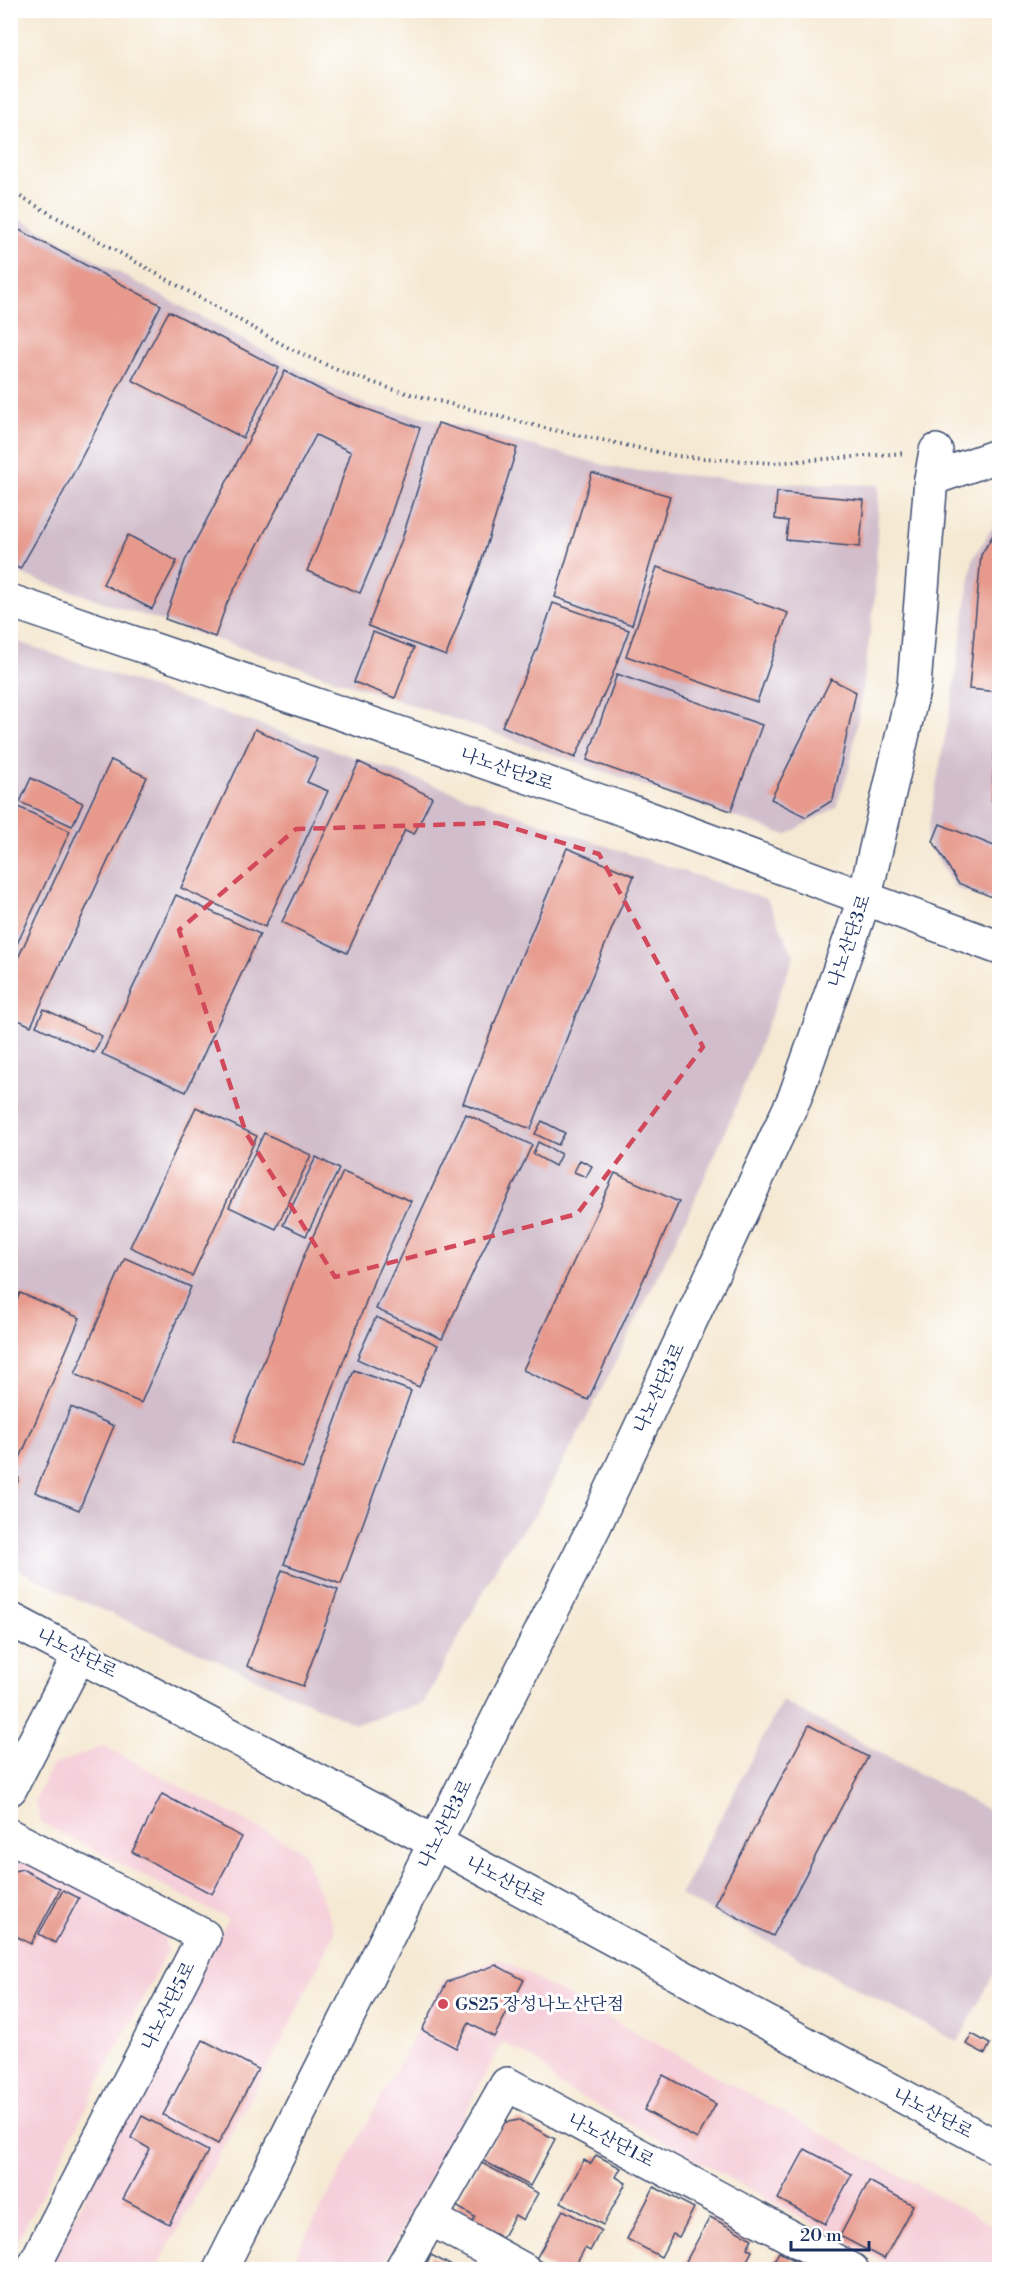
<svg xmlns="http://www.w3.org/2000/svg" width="1010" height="2280" viewBox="0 0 1010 2280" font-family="'Libre Bodoni','Noto Serif KR',serif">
<rect width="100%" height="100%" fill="#fff"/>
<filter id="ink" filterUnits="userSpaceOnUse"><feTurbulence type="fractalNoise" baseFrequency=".0167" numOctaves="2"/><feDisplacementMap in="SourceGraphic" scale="12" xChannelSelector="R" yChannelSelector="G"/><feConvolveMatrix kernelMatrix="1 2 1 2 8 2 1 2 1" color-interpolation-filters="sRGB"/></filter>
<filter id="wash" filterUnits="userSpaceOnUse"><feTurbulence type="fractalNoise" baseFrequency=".008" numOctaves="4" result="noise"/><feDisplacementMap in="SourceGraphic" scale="24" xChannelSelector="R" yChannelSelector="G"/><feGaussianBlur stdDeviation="1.35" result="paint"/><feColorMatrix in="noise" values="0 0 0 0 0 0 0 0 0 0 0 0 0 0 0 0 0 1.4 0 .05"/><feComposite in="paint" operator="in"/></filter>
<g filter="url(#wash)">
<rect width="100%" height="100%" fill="#f5e9d3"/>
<g fill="#f5cfda">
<path d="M104,1746L303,1851L335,1931L283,2039L156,2269H48L228,1919L41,1823L35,1801L51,1766Z"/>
<path d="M26,1861L157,1929L165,1938L167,1951L11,2254L10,1865Z"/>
<path d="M499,1959L999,2229V2269H895L556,2083L542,2064L503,2042L381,2269L288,2270L444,1980Z"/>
</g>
<g fill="#d1bdcb">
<path d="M11,214L337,391L367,405L420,416L620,469L769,483L879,485L875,596L862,693L850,766L836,807L786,835L436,713L11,571Z"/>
<path d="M999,517V903L955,888L926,840L951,705L973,558Z"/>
<path d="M10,639L397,772L600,844L767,899L794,956L734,1111L693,1204L608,1377L535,1515L504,1553L424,1703L355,1724L214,1659L77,1599L11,1566Z"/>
<path d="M782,1701L999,1816V1964L958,2042L680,1895Z"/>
</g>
<g id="blocks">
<g fill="#e79a8c">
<path d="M10,225L161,305L63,493L20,569L10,563Z"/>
<path d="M169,311L279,368L243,438L132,380Z"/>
<path d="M285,371L336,398L420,428L382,541L360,593L307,571L329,519L351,452L316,435L227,603L215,637L165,619L185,561Z"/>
<path d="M438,423L517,448L479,569L446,656L368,626L402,539Z"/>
<path d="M592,473L670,496L632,625L555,597Z"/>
<path d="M777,492L864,500L860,547L786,540L788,521L775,519Z"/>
<path d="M999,525V692L969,689L981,555Z"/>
<path d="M128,535L177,561L152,609L103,584Z"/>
<path d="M657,567L788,613L757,702L626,656Z"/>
<path d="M553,603L629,630L612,676L575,758L502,726L537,649Z"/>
<path d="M373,632L414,648L395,698L354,682Z"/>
<path d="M617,674L762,725L731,811L587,760Z"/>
<path d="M831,679L856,692L833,800L806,817L771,799Z"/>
<path d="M997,704H999V801H992Z"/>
<path d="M255,729L318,759L307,782L328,791L265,927L181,888Z"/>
<path d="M111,760L147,777L31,1026L10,1016V975Z"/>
<path d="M359,762L432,797L414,834L405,830L347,953L282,922Z"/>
<path d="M31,778L83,803L72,826L20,802Z"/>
<path d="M10,803L70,831L10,959Z"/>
<path d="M940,824L999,848V900L958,883L933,841Z"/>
<path d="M567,848L634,876L577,1012L531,1129L463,1103L509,986Z"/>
<path d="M176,895L260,934L186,1092L102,1054Z"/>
<path d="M44,1009L102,1036L94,1053L36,1026Z"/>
<path d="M196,1107L257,1136L192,1276L130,1247Z"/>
<path d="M466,1114L532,1145L442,1339L376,1309Z"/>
<path d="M542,1121L565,1133L558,1145L535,1134Z"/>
<path d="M264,1133L311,1155L276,1229L229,1207Z"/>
<path d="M538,1142L561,1154L555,1166L533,1154Z"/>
<path d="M316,1157L339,1169L306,1236L283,1225Z"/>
<path d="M580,1160L592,1166L586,1177L574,1172Z"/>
<path d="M343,1172L411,1201L375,1278L303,1468L233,1442L305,1253Z"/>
<path d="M615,1173L679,1202L588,1400L523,1370Z"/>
<path d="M125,1258L191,1287L141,1403L75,1374Z"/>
<path d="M20,1293L80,1318L17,1465L10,1462V1315Z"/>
<path d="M376,1317L438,1345L419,1387L357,1359Z"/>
<path d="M354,1370L411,1391L341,1584L284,1564Z"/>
<path d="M71,1407L114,1426L79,1510L35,1492Z"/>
<path d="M10,1475L19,1478L11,1501H10Z"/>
<path d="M282,1570L338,1590L303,1686L247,1666Z"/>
<path d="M809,1725L868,1757L773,1936L714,1905Z"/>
<path d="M162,1794L242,1837L212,1894L132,1852Z"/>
<path d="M22,1869L60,1889L31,1944L10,1933V1872Z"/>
<path d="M63,1890L79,1898L55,1943L39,1934Z"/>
<path d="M496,1965L524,1980L494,2037L469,2023L456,2048L422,2030L447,1982Z"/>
<path d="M972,2034L990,2044L985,2054L966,2044Z"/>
<path d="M203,2040L258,2069L218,2144L163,2115Z"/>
<path d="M663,2075L716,2104L697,2139L644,2110Z"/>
<path d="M142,2116L208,2151L169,2224L123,2199L150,2149L131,2138Z"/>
<path d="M519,2120L555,2139L530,2186L482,2160L502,2123Z"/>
<path d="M805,2149L852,2174L825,2224L778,2199Z"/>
<path d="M596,2155L621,2168L616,2177L626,2183L603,2225L561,2202L584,2160L591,2164Z"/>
<path d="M480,2162L538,2193L523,2220L515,2215L501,2240L472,2224L475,2217L456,2206Z"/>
<path d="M869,2181L913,2205L884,2259L840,2236Z"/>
<path d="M654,2187L694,2208L679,2237L673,2234L661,2257L627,2239Z"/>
<path d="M563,2210L601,2230L590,2251L585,2248L573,2270H555L536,2259Z"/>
<path d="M710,2217L752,2239L747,2248L752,2251L742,2270H693L684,2265Z"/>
<path d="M779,2252L813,2270H769Z"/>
<path d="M431,2255L456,2268L455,2270H423Z"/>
</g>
</g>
</g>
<g filter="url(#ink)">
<use href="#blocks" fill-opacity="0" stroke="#3c4b70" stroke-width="1.5"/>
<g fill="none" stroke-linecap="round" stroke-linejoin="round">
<g stroke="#3c4b70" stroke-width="36">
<g id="minor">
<path d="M931,479L1000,455"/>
<path d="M10,601L626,810L1000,948"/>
<path d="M10,1619L436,1843L1000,2149"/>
<path d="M10,1789L80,1654"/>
<path d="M10,1836L204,1936L32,2270"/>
<path d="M430,2218L524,2270"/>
<path d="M220,2270L595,1525L795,1097L864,900L914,686L931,479L936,451"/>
<path d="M401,2270L507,2084L852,2270"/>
</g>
</g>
<path stroke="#3c4b70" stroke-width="4" stroke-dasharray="1.5 4.5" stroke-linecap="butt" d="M10,191L287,347L342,372L395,390L549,429L677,456L772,463L906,453"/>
<use href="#minor" stroke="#fff" stroke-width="33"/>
</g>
</g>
<path fill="none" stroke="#d1495b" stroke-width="4.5" stroke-dasharray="12 8" stroke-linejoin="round" d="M497,823L599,854L703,1047L577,1214L335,1277L246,1133L179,930L296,829Z"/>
<circle fill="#d1495b" stroke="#fff" stroke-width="2" cx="443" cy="2004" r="6"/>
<g text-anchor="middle" stroke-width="6" stroke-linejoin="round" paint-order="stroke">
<g font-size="18" fill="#1b2f5e" stroke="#fff">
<text transform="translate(507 769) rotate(19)" y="6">나노산단2로</text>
<text transform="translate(849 941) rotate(-71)" y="6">나노산단3로</text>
<text transform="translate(659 1388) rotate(-65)" y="6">나노산단3로</text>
<text transform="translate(77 1653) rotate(27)" y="6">나노산단로</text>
<text transform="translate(445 1824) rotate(-63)" y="6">나노산단3로</text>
<text transform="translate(506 1881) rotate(28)" y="6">나노산단로</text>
<text transform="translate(168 2006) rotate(-63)" y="6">나노산단5로</text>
<text transform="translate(933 2113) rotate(28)" y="6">나노산단로</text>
<text transform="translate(611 2140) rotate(28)" y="6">나노산단1로</text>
</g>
<g font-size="18" fill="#1b2f5e" stroke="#fff" text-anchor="start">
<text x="455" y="2010">GS25 장성나노산단점</text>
</g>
</g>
<rect width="1010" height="2280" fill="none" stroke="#fff" stroke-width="36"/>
<path d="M791 2241v9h78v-9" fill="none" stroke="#1b2f5e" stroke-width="3"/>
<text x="800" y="2241" font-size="18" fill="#1b2f5e" stroke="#ffffff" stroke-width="4.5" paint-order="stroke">20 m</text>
</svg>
